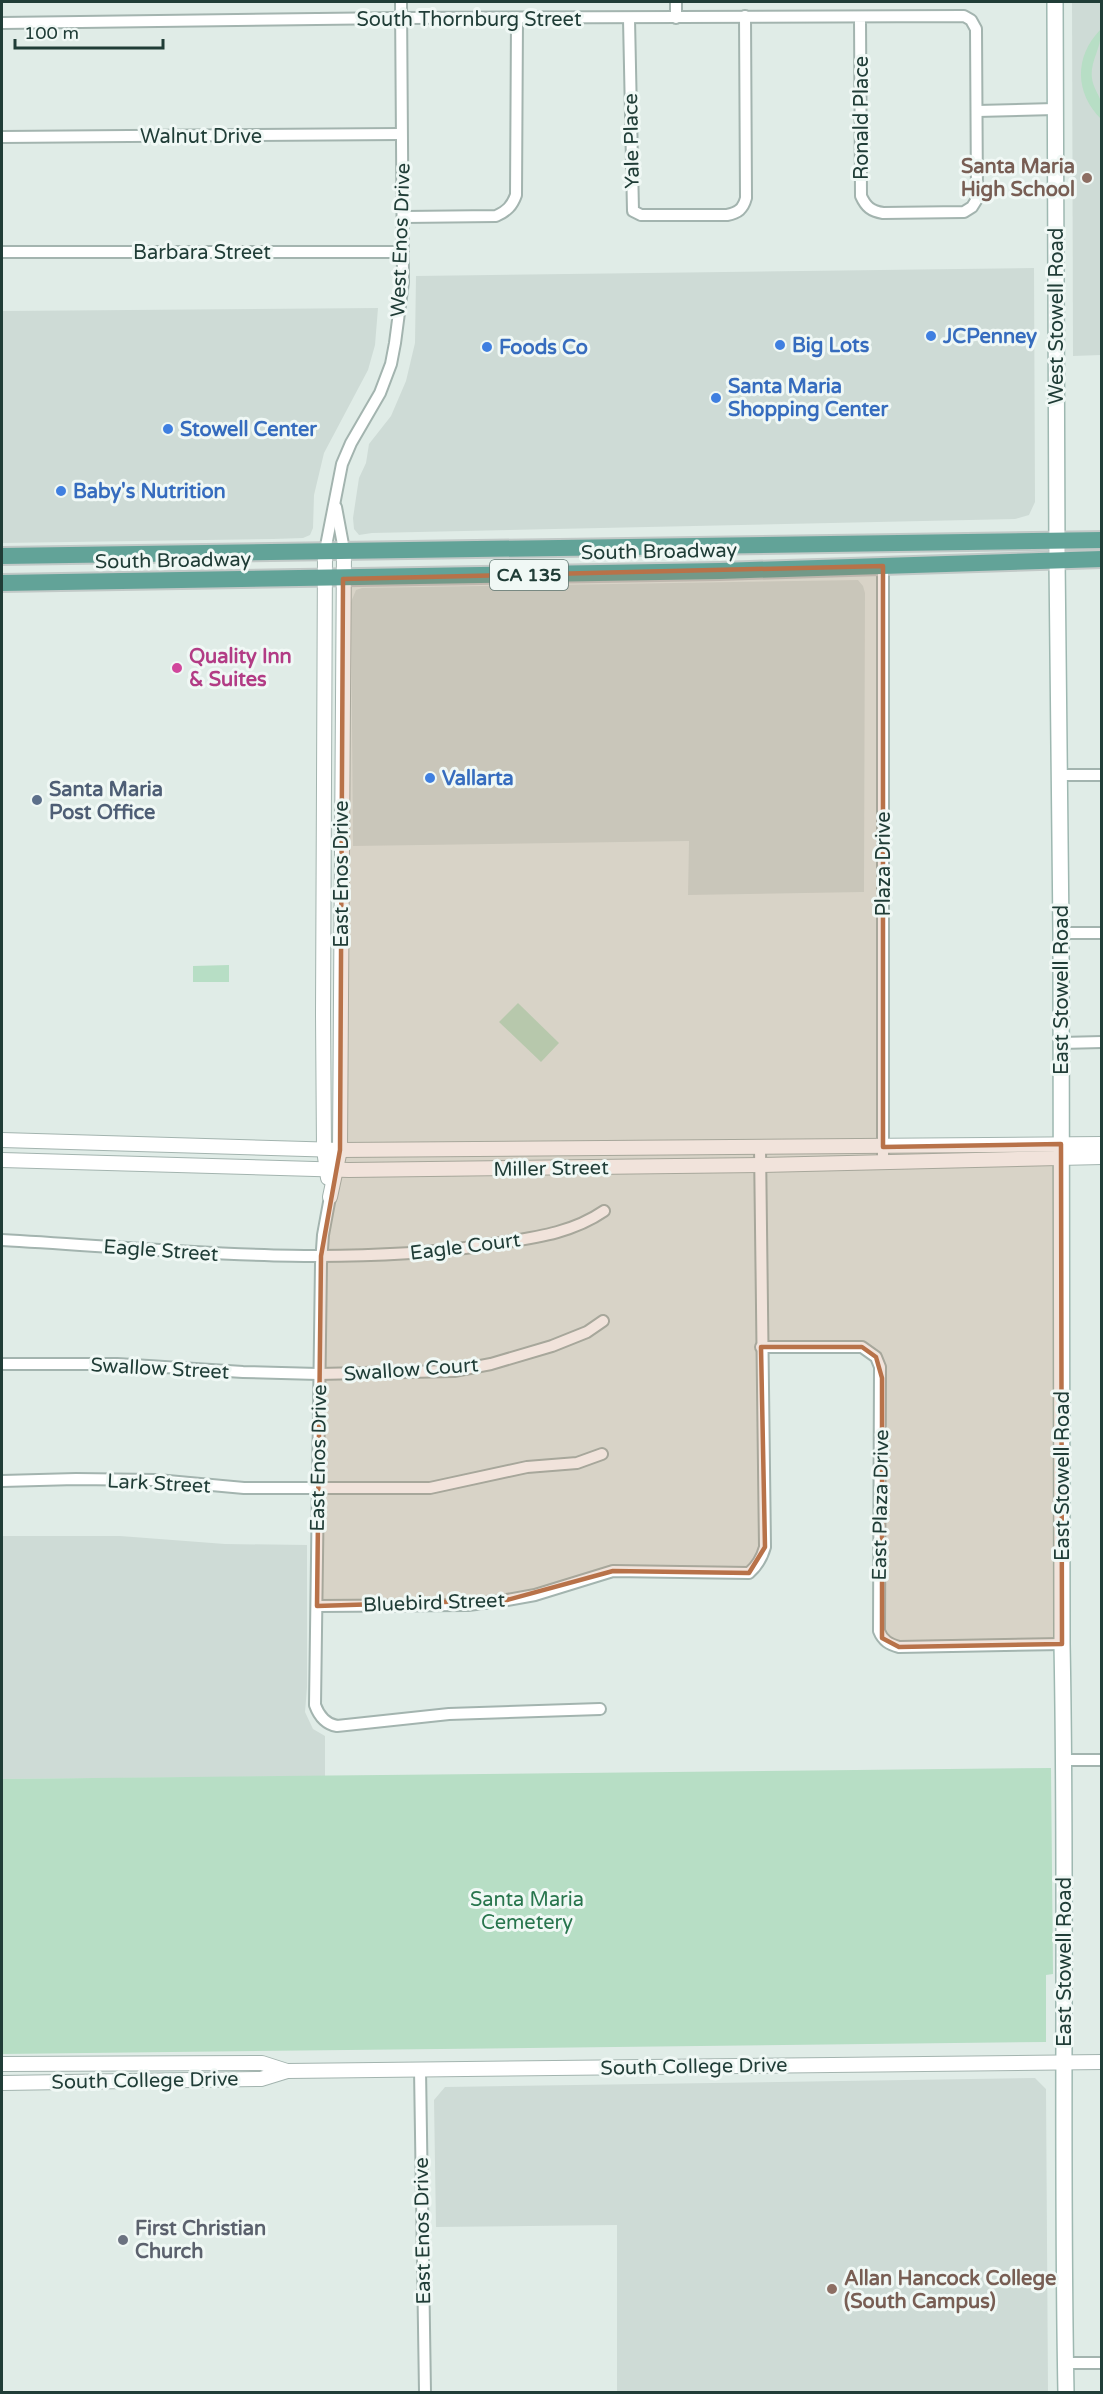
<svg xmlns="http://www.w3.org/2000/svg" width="1103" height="2394" viewBox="0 0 1103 2394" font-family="'Varela Round',sans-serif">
<rect width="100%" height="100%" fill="#e0ece7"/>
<g fill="#cedbd6">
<path d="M1072,2H1101V355L1073,356Z"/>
<path d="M1034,268L1035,502L1029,515L1015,519L372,533L359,535L354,529L353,518L359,478L366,463L369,444L391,416L406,381L415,343L416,276Z"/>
<path d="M378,308L375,345L368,370L324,453L314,495L313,528L310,535L303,538L273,539L2,543V311Z"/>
<path d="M858,580L863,586L865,593L864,892L688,895L689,841L353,846L351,602L356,590L362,588Z"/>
<path d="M2,1536H120L225,1544L307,1545V1687L305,1712L313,1729L325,1736V1776L2,1779Z"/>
<path d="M1035,2078L1046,2089L1048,2392H617V2225L436,2227L434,2100L445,2087Z"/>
</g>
<g fill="#b7dec5">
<path d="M1100,30C1103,42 1094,55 1092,69C1090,86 1099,92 1102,105C1102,109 1101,115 1101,119C1075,93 1074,57 1100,30Z"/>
<path d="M229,965V982H193V966Z"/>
<path d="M518,1003L559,1043L541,1062L499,1022Z"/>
<path d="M1051,1768L1053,1974L1046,1975V2042L2,2054V1779Z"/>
</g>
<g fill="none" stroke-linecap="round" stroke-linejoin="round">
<g stroke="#a3b4af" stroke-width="14">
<g id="minor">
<path d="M676,2V18"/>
<path d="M629,19L633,211L641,215H727C738,213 743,209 746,198L745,16"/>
<path d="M2,23L401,18L964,16L971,20L976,29L977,199L972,207L964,212L883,213C871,211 866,207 861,196L860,18"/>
<path d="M977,111L1055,109"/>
<path d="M2,137L401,134"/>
<path d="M404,217L496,216C507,211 512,206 516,195L517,19"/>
<path d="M2,252H403"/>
<path d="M336,507L344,550"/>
<path d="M325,551L342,464L351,443L380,393L391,364L395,343L403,282L401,2"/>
<path d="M883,566V1163"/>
<path d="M1059,775H1102"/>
<path d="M1061,933H1102"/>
<path d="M1061,1043L1102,1042"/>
<path d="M330,1197L323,1235L321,1264L315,1705C319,1716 325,1724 337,1726L449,1714L600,1709"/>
<path d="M2,1240C164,1249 326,1268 488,1245C529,1238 569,1235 604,1211"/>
<path d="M761,1347H862L876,1357L880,1367L879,1631C883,1641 889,1644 899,1647L1062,1644"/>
<path d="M2,1364H117L243,1372L318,1374L454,1371L491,1364L552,1346L587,1332L603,1321"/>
<path d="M2,1481L76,1479L157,1480L244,1488H430L527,1467L577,1463L602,1454"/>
<path d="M317,1606L468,1605L507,1600L535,1595L613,1571L749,1573C758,1565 762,1558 765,1547L760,1147"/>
<path d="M1064,1760H1102"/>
<path d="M420,2069L425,2392"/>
<path d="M1065,2363H1102"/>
</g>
</g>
<g stroke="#a3b4af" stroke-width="16">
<g id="tertiary">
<path d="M325,551L323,1014L324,1150L328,1178"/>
<path d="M2,1140L340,1150L1102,1144"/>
<path d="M2,1160L349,1170L760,1165L1102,1157"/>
<path d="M330,1197L340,1150L344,550"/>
<path d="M2,2064L262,2063L287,2071"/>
<path d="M2,2083L261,2079L287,2071L1102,2062"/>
</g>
</g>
<g stroke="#9eb8b1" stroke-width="18">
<path id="secondary" d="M1055,2L1057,559L1061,933L1062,1644C1067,1893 1061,2143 1066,2392"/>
</g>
<g stroke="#c1c9c7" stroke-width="20">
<g id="primary">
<path d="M2,556L1102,540"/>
<path d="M2,583L720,571L1102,559"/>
</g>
</g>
<use href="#minor" stroke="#fff" stroke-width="10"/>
<use href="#tertiary" stroke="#fff" stroke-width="14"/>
<use href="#secondary" stroke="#fff" stroke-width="15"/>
<use href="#primary" stroke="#62a398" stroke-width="16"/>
</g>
<path fill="#b87249" fill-opacity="0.2" stroke="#b87249" stroke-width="4.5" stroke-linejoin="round" d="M883,566V1147L1061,1144L1062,1644L899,1647L882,1638V1378L876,1357L862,1347H761L765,1547L749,1573L613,1571L507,1600L317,1606L321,1256L340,1150L343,579Z"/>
<g fill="#8d6e63" stroke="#f0f8f5" stroke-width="2">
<circle cx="1087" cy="178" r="6"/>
<circle cx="832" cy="2289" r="6"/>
</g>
<g fill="#3f7fe0" stroke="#f0f8f5" stroke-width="2">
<circle cx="931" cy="336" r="6"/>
<circle cx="780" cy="345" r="6"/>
<circle cx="487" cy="347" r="6"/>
<circle cx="716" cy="398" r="6"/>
<circle cx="168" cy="429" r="6"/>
<circle cx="61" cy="491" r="6"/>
<circle cx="430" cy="778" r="6"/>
</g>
<circle fill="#d1479c" stroke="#f0f8f5" stroke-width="2" cx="177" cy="668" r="6"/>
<circle fill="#5c6f8a" stroke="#f0f8f5" stroke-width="2" cx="37" cy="800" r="6"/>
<circle fill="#6b7280" stroke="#f0f8f5" stroke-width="2" cx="123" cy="2240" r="6"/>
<g text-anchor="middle" stroke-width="6" stroke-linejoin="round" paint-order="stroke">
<rect fill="#f0f8f5" stroke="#5e7570" stroke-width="1.5" x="490" y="560" width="78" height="30" rx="4.5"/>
<g font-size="18" font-weight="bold" fill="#203d37">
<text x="529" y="581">CA 135</text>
</g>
<g font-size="20" fill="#203d37" stroke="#f0f8f5">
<text x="469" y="26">South Thornburg Street</text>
<text transform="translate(861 118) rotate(-90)" y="7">Ronald Place</text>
<text x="201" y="143">Walnut Drive</text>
<text transform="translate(631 141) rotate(-91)" y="7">Yale Place</text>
<text transform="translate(400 240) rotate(-88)" y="7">West Enos Drive</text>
<text x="202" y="259">Barbara Street</text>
<text transform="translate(1056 316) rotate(-90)" y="7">West Stowell Road</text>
<text transform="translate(659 551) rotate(-1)" y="7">South Broadway</text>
<text transform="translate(173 560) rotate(-1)" y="7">South Broadway</text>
<text transform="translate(883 864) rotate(-90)" y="7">Plaza Drive</text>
<text transform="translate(341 874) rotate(-90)" y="7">East Enos Drive</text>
<text transform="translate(1061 990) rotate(-90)" y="7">East Stowell Road</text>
<text transform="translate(551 1168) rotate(-1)" y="7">Miller Street</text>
<text transform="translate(465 1246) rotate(-7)" y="7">Eagle Court</text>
<text transform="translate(161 1250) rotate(4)" y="7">Eagle Street</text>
<text transform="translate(160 1368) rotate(3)" y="7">Swallow Street</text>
<text transform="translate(411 1369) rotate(-4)" y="7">Swallow Court</text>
<text transform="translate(318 1458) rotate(-89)" y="7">East Enos Drive</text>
<text transform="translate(1062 1476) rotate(-90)" y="7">East Stowell Road</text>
<text transform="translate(159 1483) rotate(3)" y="7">Lark Street</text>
<text transform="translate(880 1505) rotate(-89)" y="7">East Plaza Drive</text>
<text transform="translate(434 1602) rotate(-2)" y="7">Bluebird Street</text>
<text transform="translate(1064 1962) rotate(-90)" y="7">East Stowell Road</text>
<text transform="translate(694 2066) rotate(-1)" y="7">South College Drive</text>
<text transform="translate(145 2080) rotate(-1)" y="7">South College Drive</text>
<text transform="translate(422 2231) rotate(-91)" y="7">East Enos Drive</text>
</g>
<g font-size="20" font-weight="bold" fill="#785e54" stroke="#f0f8f5" text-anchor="end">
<text x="1075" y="173">Santa Maria<tspan x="1075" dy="23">High School</tspan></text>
<text x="844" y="2285" text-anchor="start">Allan Hancock College<tspan x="844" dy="23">(South Campus)</tspan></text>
</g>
<g font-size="20" font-weight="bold" fill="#366cbe" stroke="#f0f8f5" text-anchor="start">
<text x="943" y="343">JCPenney</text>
<text x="792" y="352">Big Lots</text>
<text x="499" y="354">Foods Co</text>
<text x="728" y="393">Santa Maria<tspan x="728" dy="23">Shopping Center</tspan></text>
<text x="180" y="436">Stowell Center</text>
<text x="73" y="498">Baby's Nutrition</text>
<text x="442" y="785">Vallarta</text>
</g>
<g font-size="20" font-weight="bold" fill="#b23c85" stroke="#f0f8f5" text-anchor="start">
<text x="189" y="663">Quality Inn<tspan x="189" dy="23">&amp; Suites</tspan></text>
</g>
<g font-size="20" font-weight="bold" fill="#4e5e75" stroke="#f0f8f5" text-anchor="start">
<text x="49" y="796">Santa Maria<tspan x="49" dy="23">Post Office</tspan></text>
</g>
<g font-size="20" fill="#28754d" stroke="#f0f8f5">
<text x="527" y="1906">Santa Maria<tspan x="527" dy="23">Cemetery</tspan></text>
</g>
<g font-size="20" font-weight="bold" fill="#5b616d" stroke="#f0f8f5" text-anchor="start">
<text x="135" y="2235">First Christian<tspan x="135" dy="23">Church</tspan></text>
</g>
</g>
<rect width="1103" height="2394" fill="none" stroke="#203d37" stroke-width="6"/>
<path d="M15 39v9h148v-9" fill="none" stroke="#203d37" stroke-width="3"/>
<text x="24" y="39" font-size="18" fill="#203d37" stroke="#f0f8f5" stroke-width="4.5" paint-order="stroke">100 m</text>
</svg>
